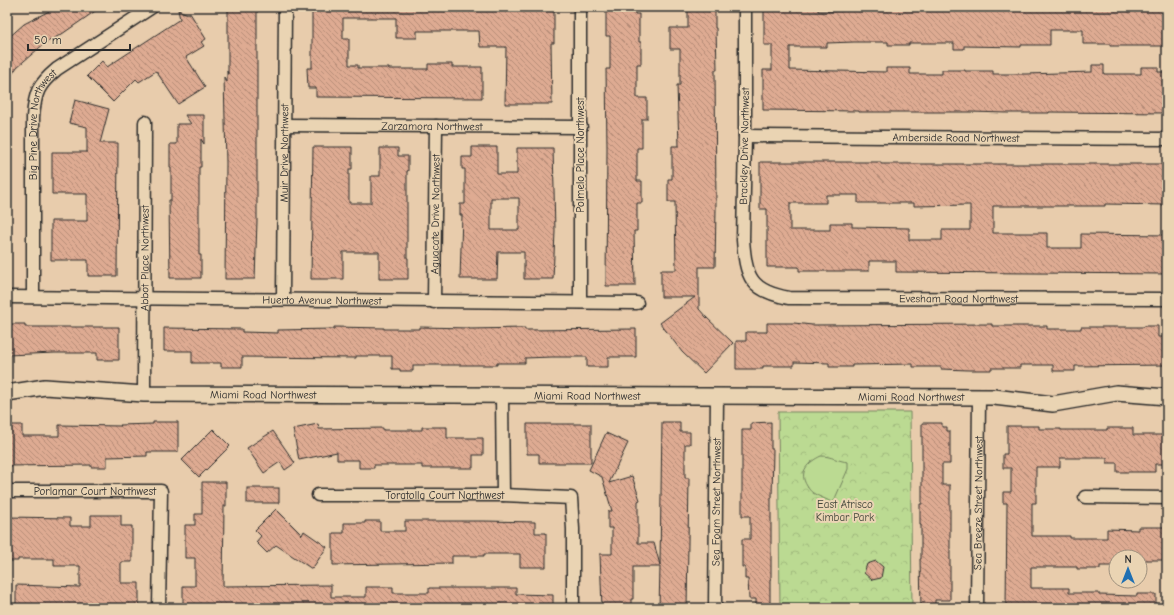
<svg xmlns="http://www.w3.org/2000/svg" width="1174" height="615" viewBox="0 0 1174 615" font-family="'Comic Neue',sans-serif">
<defs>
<pattern id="forest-crowns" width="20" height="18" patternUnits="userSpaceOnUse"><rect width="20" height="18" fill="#bbda92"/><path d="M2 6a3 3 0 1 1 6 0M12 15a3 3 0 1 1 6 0" fill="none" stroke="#a1bb7e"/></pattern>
<pattern id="building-back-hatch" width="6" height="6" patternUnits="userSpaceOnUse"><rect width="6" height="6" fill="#deab92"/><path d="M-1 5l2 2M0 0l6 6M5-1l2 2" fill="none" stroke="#b48b77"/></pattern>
</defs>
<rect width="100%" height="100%" fill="#e8ccac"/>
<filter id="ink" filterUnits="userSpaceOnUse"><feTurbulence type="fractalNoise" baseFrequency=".025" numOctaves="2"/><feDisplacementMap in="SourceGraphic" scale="8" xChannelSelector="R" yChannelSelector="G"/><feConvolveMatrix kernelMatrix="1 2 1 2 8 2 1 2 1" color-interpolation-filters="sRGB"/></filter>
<g filter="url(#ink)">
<path fill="url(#forest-crowns)" stroke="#73825e" d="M778,412H910L912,608H780Z"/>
<path fill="#bbda92" stroke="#73825e" d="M821,456C831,456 838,461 848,462V469L833,503C827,499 819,497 813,493C810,491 809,489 807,486C798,472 808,462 821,456Z"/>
<g fill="url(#building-back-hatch)" stroke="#2b2b2b" fill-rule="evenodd">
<path d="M57,7H101L62,34L45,43L17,67L7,82V39L24,24Z"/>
<path d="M228,7H257V221L255,279H225L226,163L224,77L227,82V71L228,74Z"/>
<path d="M312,7H554V43H551L552,104H505L506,47H480L479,31H417V38H396V18H343V39H349V65H358V68H389V69H428V64H452V67H482V98L316,97V88H308L307,68H312Z"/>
<path d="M606,7H635V14H639V42H641V64H637V98H647V119H642V148H637V181H642V203H637V231H634L635,286H606L607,148L606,69H610V36H606Z"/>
<path d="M688,7H715V28H716L717,70H715L716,208L715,267H699V309L706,317L733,343L704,373L682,352L660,323L695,297H661V270H676L675,202H668V179H672V146H679L677,85H680V49H670V28H688Z"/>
<path d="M764,7H818V11H843V7H1167V46H1110V44H1083V30H1050V45H1021V47L964,46V49H954V43H909V45H888V42H854L827,43V47H790V70L886,72V68H910V74H942V70H965V71H993V74H1026L1092,72V65H1104V74H1141V67H1158V72H1167V113L1049,112V113H1008L970,112H859V111L763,110V70H772V45H764Z"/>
<path d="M178,10L188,14L190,13L206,39L201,42L204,46L186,57L205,87L178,104L156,71L139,82L136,79L113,102L87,76L102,61L107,67L180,19Z"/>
<path d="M75,100L109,109L100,143H118L117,276H88V260H51V221H87V194H52V152H87V127L69,123Z"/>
<path d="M185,115H204V144L201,139V167H199V255H201V278H170L169,200H171V167H170V144H177V124H191Z"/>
<path d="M313,147H352V169H349V203H371V176H380V148H398V156H408V171H407V258H408V279H379V252H343V279H311Z"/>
<path d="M472,147H497V174H517V148H553L555,231L553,279H524V252H498L497,279H460L462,215H460V204H465V169H462V157H472ZM491,198H519V230H491Z"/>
<path d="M760,162H881V164H1167V205L1105,204V206H993V233H1047V248H1081V234L1167,235V274L896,272V261H869V271H799V267H767V209H760ZM826,195H858V203H914V206L970,205V230H942V240H909V228L852,227V223H830V230H790V203H826Z"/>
<path d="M767,323H794L812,325L992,324V326H1047V329H1081V327H1144V326H1158V337H1167V365L1075,366V371H1053V365H1020V368H991V370H969L941,369V367H913V364L852,365V367H829V363L794,362V366H763V369H736V341H746V332H767Z"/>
<path d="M7,324H25V327H119V360H97V353H55L7,355Z"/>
<path d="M334,327L384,328V329H420V327L469,328V329L525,328V330L636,329V357H608V367H587V357H552L525,358V363H497V365H413V371H400V369H392V356H356V358L242,357V367H221V363H192V351H164V328L242,329V332L278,333V330L334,329Z"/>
<path d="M153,422H178V452H147V456L107,457V467H91V465L7,466V425H22V436H59V425L121,426L120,425L153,424Z"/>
<path d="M662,422H680V432H690V444H685V478H689L687,608H659L660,567H633V599H631V608H602L600,554H612V528H608V511H612L602,477L589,470L606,433L628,443L609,483L632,476L640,500L638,501V543H654L660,565Z"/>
<path d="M771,422V449H773L772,498H771V579H770V607H756V599H749L748,579H745V567H742V539H750V516H742V430H751V423Z"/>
<path d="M922,423H942V427H947V431H950V464H942V485H950V600H935V608H921L920,559H921V525H920V504H922Z"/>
<path d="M318,424L319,429L383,428V430H422V427H447V438H483V455H473V468H422V465H374V468H359V460H337V452L299,460L293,429Z"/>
<path d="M527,424H591V463H539V454H527Z"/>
<path d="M1007,426H1039V429H1061V430H1107V428H1133V435H1165V464H1155V472H1117V463H1107V458H1060V467H1036V503H1032V536H1070V538H1107V529L1138,530V527H1167V560H1140V557H1116V566H1100V569H1077V567H1031V588H1069V593H1099V595L1137,596V594H1156V608H1006L1007,503H1003V492H1011V468H1003V454H1007Z"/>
<path d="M213,429L230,446L199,477L182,460Z"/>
<path d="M273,431L295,463L285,470L280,462L264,473L247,448Z"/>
<path d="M202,482H226V506H224L223,586L331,585V597H366V587H393V593H429V588H516V594L553,595V608H183V586H195V558H185V525H195V514H202Z"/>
<rect x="247" y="488" width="32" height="15"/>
<path d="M276,509L302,535L304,531L327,547L312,569L276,545L267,553L256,542L261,536L255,530Z"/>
<path d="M91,515H121V526H132V562H121V583H139V608H16V585L80,587V566H54V559H18V561H7V517L70,518V526H91Z"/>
<path d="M365,521H380V531H405V521H484L535,522V533H546V567H520V554H484V556H452V563L333,565V533H344V523H365Z"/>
<path d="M876,561L883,567L881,578L872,580L864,573L867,564Z"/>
</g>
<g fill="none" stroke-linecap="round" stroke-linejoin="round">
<g stroke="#2b2b2b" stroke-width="15">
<g id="minor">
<path id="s1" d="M745,7V136L743,240C746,277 750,291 789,298L1167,299"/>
<path id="s2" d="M284,125L581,127"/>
<path id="s3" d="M745,136L1167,139"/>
<path id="s4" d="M7,297L637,303"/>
<path id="s5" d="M33,297V117C35,92 38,85 57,69L152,7"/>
<path id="s6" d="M283,299L285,7"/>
<path id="s7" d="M434,302L436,126"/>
<path d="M580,302V7"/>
<path id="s8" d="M144,394L145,122"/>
<path d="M502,396L503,495"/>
<path id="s9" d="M7,491H161L159,608"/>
<path id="s10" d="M318,495H503L571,498L573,529V608"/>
<path d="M1085,497L1167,498"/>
<path id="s11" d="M715,608L717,396"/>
<path id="s12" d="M977,608L979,398"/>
</g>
</g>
<g stroke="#2b2b2b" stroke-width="18">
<g id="tertiary">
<path id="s13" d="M7,393L45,387L144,394L994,397L1053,404L1116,393L1167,397"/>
</g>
</g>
<use href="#minor" stroke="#ead4b3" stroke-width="12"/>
<use href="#tertiary" stroke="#ead4b3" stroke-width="15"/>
</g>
</g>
<g text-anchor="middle" stroke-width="4" stroke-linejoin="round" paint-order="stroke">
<g font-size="11" fill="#2b2b2b" stroke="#ead4b3">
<text dy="4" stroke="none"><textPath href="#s2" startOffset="148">Zarzamora Northwest</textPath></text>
<text dy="4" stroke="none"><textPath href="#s5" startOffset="175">Big Pine Drive Northwest</textPath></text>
<text dy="4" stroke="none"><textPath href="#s3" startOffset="211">Amberside Road Northwest</textPath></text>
<text transform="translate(744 146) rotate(-89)" y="4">Brackley Drive Northwest</text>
<text dy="4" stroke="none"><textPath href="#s6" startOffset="146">Muir Drive Northwest</textPath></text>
<text transform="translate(580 155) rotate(-90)" y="4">Polmelo Place Northwest</text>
<text dy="4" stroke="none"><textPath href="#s7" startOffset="88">Aguacate Drive Northwest</textPath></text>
<text dy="4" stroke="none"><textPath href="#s8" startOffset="136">Abbot Place Northwest</textPath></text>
<text dy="4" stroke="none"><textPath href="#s1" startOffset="486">Evesham Road Northwest</textPath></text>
<text dy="4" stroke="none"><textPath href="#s4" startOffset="315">Huerto Avenue Northwest</textPath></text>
<text dy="4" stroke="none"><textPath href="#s13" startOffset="257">Miami Road Northwest</textPath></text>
<text dy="4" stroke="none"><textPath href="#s13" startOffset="581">Miami Road Northwest</textPath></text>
<text dy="4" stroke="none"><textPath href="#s13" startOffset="905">Miami Road Northwest</textPath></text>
<text dy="4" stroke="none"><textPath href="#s9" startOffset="88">Porlamar Court Northwest</textPath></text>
<text dy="4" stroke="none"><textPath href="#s10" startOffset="127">Toratolla Court Northwest</textPath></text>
<text dy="4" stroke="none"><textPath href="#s11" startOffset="106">Sea Foam Street Northwest</textPath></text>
<text dy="4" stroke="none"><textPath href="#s12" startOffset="105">Sea Breeze Street Northwest</textPath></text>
</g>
<g font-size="11" fill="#41453a" stroke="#ead4b3">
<text x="845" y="508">East Atrisco<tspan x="845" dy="13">Kimbar Park</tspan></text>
</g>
</g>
<rect width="1174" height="615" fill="none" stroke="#ead4b3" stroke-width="24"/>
<rect x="12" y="12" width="1150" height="591" fill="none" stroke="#2b2b2b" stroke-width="1.5" filter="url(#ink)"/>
<g transform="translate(1128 569)"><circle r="19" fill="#ead4b3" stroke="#9e907d"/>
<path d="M0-3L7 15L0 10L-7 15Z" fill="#1f6fb2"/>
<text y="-6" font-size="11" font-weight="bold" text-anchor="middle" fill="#2b2b2b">N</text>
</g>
<path d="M28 44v6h102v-6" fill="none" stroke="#2b2b2b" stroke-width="2"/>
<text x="34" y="44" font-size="12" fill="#2b2b2b" stroke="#ead4b3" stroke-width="3" paint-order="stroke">50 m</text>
</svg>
